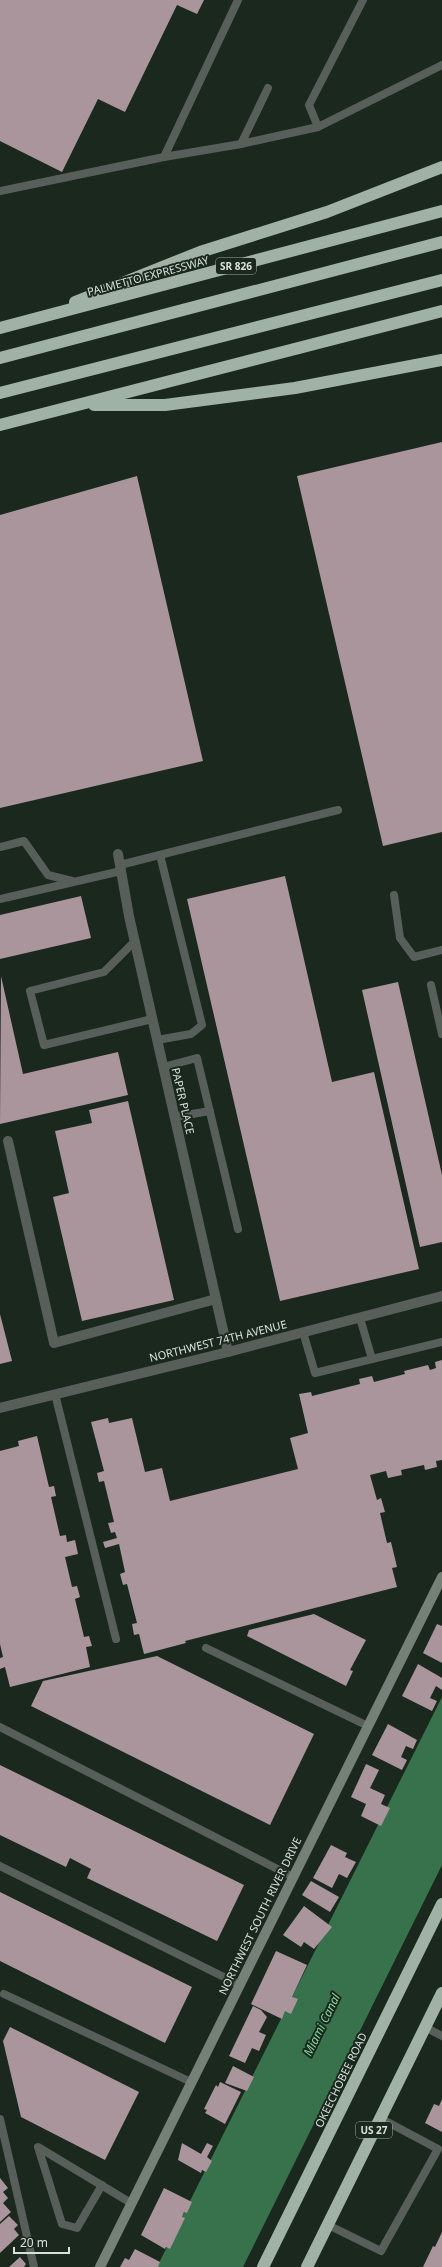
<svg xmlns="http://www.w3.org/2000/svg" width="442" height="2267" viewBox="0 0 442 2267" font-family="'Noto Sans',sans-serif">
<rect width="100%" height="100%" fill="#1a281e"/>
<path fill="#38724d" d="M442,1697V1865L243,2267H157Z"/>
<g fill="#aa959d">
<path d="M0,0H204L197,14L177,5L125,112L98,99L62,172L0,141Z"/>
<path d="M442,442V832L383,846L297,476Z"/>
<path d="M137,476L203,761L0,808V515Z"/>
<path d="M285,876L332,1082L374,1072L419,1269L280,1301L187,899Z"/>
<path d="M81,896L91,938L0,959V915Z"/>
<path d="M1,976L23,1074L118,1052L128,1095L0,1124Z"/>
<path d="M398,982L442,1175V1242L420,1247L362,990Z"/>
<path d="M128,1101L174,1300L82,1321L53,1197L69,1193L55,1131L92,1123L89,1110Z"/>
<path d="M0,1314L12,1361L0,1364Z"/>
<path d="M442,1360V1460L436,1461L437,1467L425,1470L424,1465L401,1470L402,1475L388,1478L386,1471L370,1475L377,1500L381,1498L385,1512L380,1513L387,1543L391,1542L397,1567L392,1568L397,1587L185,1641L186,1643L144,1654L139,1634L134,1635L132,1624L137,1623L127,1584L123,1585L120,1574L125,1572L119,1544L105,1548L103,1542L117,1538L115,1532L111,1533L108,1523L114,1522L104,1481L99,1482L97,1473L104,1471L91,1422L108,1418L109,1423L132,1418L145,1472L162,1468L170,1501L298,1469L290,1438L308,1433L299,1394L311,1392L312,1396L360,1384L359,1379L372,1376L374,1382L405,1374L404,1371L428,1365L430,1370L436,1368L435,1362Z"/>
<path d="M37,1436L49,1487L54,1486L56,1496L51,1497L60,1536L66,1535L67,1542L75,1540L78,1554L65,1557L72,1587L77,1586L80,1597L75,1599L84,1637L89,1636L92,1646L86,1647L90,1667L10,1687L5,1667L0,1669V1658L3,1657L0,1644V1451L19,1446L18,1441Z"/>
<path d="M314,1614L366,1640L350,1670L353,1671L346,1686L247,1636L249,1630Z"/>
<path d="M437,1624L442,1626V1663L423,1653Z"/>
<path d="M157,1656L314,1734L270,1825L31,1706L43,1681Z"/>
<path d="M418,1664L442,1678V1690L436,1686L430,1698L437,1701L432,1711L402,1696Z"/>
<path d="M388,1724L417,1740L413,1749L406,1746L401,1757L407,1760L402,1770L372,1755Z"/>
<path d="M366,1764L379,1770L370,1788L385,1795L381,1804L390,1808L381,1826L361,1816L366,1804L351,1797Z"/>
<path d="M0,1765L244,1885L217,1941L87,1878L91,1869L70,1858L66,1867L0,1835Z"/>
<path d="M331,1845L347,1853L345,1857L356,1862L347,1878L339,1874L332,1888L313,1878Z"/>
<path d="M311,1881L339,1897L330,1912L302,1895Z"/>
<path d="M0,1892L192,1987L165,2043L0,1961Z"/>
<path d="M304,1906L332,1927L314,1949L304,1942L301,1947L283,1935Z"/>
<path d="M276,1951L307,1965L292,1997L298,1999L291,2014L285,2011L282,2019L251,2004Z"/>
<path d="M253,2006L261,2010L267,2017L259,2032L266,2035L259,2051L252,2048L245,2063L229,2056Z"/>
<path d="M10,2027L139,2092L105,2160L21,2117L3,2041Z"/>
<path d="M233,2066L254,2077L247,2091L225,2083Z"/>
<path d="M220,2082L241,2092L225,2124L205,2113L207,2110L204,2109L216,2085L218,2087Z"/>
<path d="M442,2099V2132L425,2123L434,2104L439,2106Z"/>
<path d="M182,2143L201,2154L207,2143L213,2146L207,2157L212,2161L206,2172L202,2170L201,2173L178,2160Z"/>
<path d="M0,2178L8,2188L3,2192L8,2198L3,2203L11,2212L0,2222Z"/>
<path d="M164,2188L192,2202L187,2213L184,2212L182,2217L185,2218L170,2249L166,2247L165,2249L141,2235Z"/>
<path d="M9,2216L18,2225L14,2229L19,2235L0,2253V2224Z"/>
<path d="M442,2232V2267H423L433,2246L435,2247Z"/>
<path d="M135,2249L160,2262L158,2267H120L125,2258L129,2260Z"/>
<path d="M20,2257L26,2264L24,2267H9Z"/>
</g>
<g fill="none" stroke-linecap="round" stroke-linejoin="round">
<g stroke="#585f5a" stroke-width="8">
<path d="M238,0L164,157L241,144"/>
<path d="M363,0L309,105L318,127L442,65"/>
<path d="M268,88L241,144L318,127"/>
<path d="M0,191L164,157"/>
<path d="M0,847L24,841L48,875L72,881"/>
<path d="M120,865L338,810"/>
<path d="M394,895L400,938L414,957L442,950"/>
<path d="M0,899L121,871"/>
<path d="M135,941L104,972L30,991L44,1045L152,1019"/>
<path d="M431,985L442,1034"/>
<path d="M157,1040L191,1034L202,1025L160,855"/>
<path d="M163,1067L197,1058L238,1229"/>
<path d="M174,1117L210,1111"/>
<path d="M360,1318L372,1359"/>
<path d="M303,1332L315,1373L442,1342"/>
<path d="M55,1394L116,1639"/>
<path d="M206,1648L368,1726"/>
<path d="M0,1727L293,1877"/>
<path d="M0,1866L240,1985"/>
<path d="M4,1994L191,2082"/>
<path d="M425,2027L442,2036"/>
<path d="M0,2119L34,2267"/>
<path d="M102,2185L77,2228L62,2224L38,2147L131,2203"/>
<path d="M328,2225L381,2251L438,2149L380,2118"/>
</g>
<g stroke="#585f5a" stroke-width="10">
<path d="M118,854L129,916L228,1352"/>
<path d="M8,1141L54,1343L216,1299"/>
<path d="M0,1408L228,1352L442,1296"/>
</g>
<path stroke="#758178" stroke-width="10" d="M100,2267L442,1577"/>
<g stroke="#a0b2a5" stroke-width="12">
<path d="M75,302L200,252L327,212L442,167"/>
<path d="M0,328L442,211"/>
<path d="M0,358L442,242"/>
<path d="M0,393L442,280"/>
<path d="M94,405H165L295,388L442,360"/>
<path d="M0,425L442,311"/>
<path d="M263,2267L442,1904"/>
<path d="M307,2267L442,1993"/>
</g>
</g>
<g text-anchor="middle" stroke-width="4" stroke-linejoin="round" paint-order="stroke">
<g fill="#1a281e" stroke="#9faaa2" stroke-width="1">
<rect x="216" y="258" width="40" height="16" rx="3"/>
<rect x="356" y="2122" width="36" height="16" rx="3"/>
</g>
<g font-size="10" font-weight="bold" fill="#d8e1db">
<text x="236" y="270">SR 826</text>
<text x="374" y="2134">US 27</text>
</g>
<g font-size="11" fill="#d8e1db" stroke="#1a281e">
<text transform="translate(148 276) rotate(-15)" y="4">PALMETTO EXPRESSWAY</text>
<text transform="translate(183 1101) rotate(77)" y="4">PAPER PLACE</text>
<text transform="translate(218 1341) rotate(-14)" y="4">NORTHWEST 74TH AVENUE</text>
<text transform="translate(260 1916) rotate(-64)" y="4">NORTHWEST SOUTH RIVER DRIVE</text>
<text transform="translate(341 2080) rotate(-64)" y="4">OKEECHOBEE ROAD</text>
</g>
<g font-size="12" font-style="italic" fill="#83d79f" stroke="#1a281e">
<text transform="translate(322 2025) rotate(-64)" y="4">Miami Canal</text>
</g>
</g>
<path d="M14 2247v6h55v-6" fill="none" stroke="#d8e1db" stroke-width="2"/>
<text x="20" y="2247" font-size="12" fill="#d8e1db" stroke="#1a281e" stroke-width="3" paint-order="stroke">20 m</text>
</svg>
